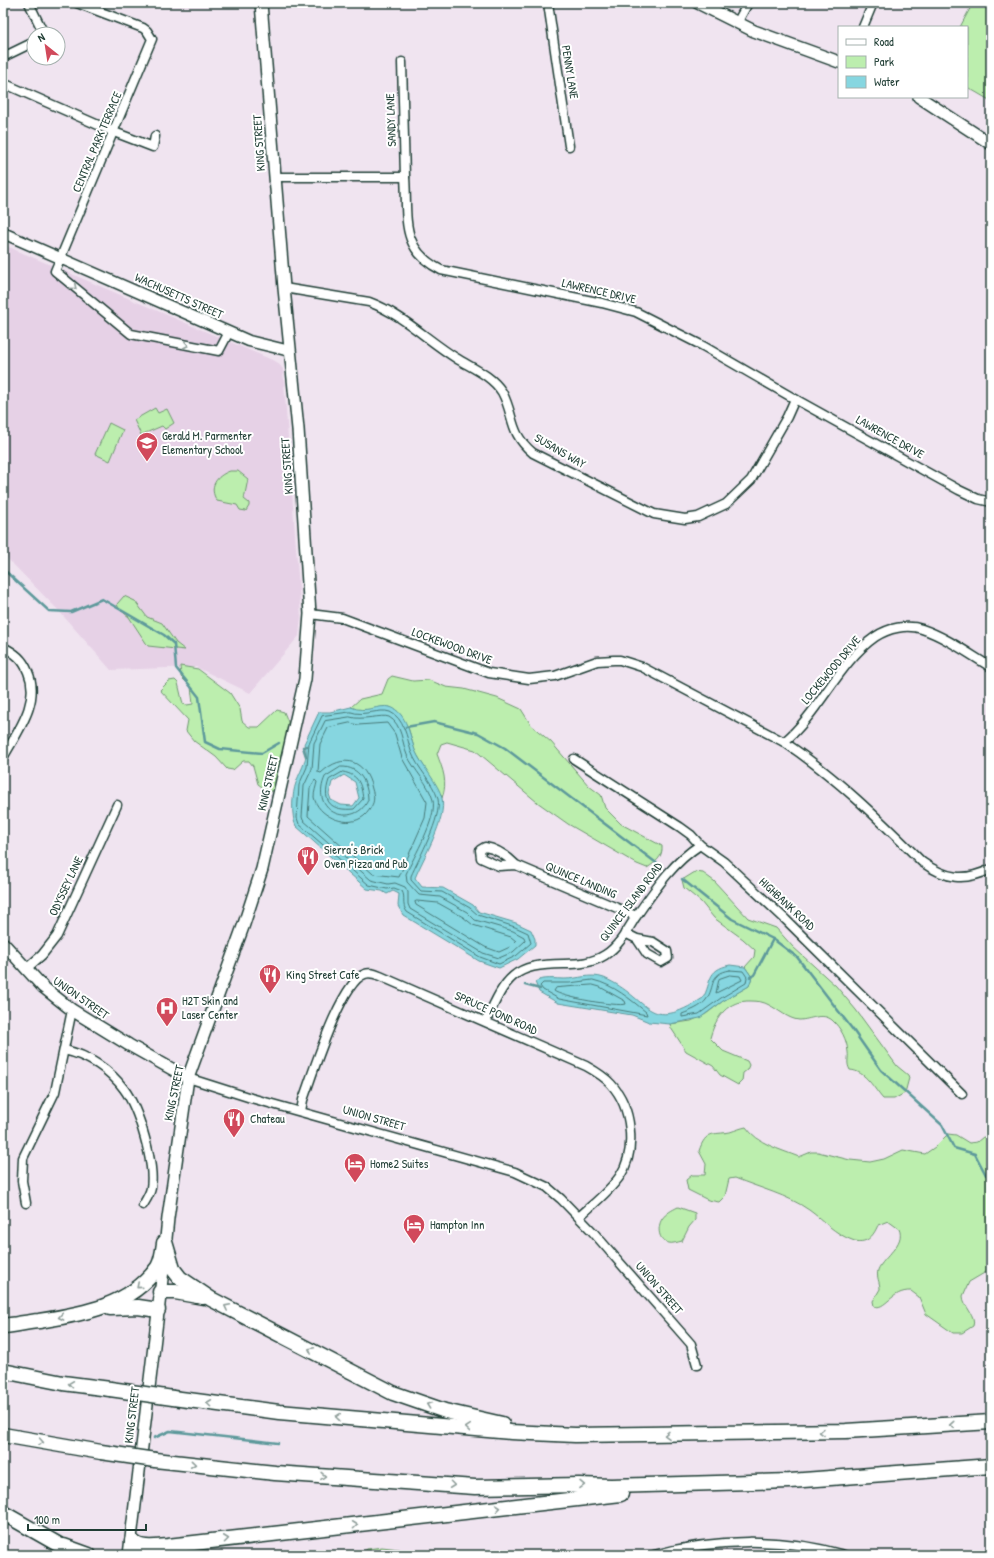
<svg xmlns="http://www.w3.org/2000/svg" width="994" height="1558" viewBox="0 0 994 1558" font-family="'Patrick Hand',sans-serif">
<rect width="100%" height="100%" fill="#f0e4f0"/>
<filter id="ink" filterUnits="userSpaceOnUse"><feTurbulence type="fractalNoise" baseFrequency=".025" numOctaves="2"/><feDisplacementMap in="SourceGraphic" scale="8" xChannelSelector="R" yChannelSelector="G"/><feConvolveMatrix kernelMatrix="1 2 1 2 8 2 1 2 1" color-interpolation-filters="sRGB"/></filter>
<g filter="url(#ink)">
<path fill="#e6d1e6" d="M4,245L277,362L283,369L301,617L299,636L250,693L196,667L111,670L58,610L3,554Z"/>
<g fill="#bceeae" stroke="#6e9671">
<path d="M973,3H991V101L967,87V27H960Z"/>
<path d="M155,408L158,413L167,409L174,423L165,429L162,426L141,435L134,420Z"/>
<path d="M109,423L123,430L110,461L95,454Z"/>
<path d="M230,471H238L248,479L244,499L249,503V506L246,511L240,510L237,505L217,501C208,487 216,476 230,471Z"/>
<path d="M124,596L135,601L147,617L162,623L176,643L185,650L148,646L129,617L119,609L117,604Z"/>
<path d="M180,666L198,669L230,693L240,709L242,721L249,727H259L277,710L284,712L288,722L286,740L280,759L278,786L275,790L269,792L258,784L253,766L249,761H243L233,770L227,769L216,757L194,741L186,731L188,720L160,690L169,681L175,680L178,683L183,704L187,705L193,704L191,687L181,677Z"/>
<path d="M392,676L413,681L429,680L446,687L464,689L497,698L521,709L531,725L551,742L589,786L601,795L605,808L621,824L662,846C663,857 656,862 647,868L637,864L568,824L537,802L475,750L447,742L441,744L437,754C443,770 448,782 442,798L415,751L408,727L390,707L359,711L351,707L360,699L382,694L388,679Z"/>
<path d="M695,872L703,873L714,881L748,918L776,928L793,947L836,986L856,1010L897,1066L908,1075L909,1078L905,1093L894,1099H883C874,1089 866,1071 850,1070C846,1063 849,1059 848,1052C847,1040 841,1028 832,1020C822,1012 810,1020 799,1020C788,1019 779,1010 769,1005C764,1002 758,1001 751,1001C728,1000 716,1016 710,1038L723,1051L747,1061L749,1065L747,1070L743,1073L742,1081L738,1085L720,1075L713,1066L686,1051L671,1028L670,1024L691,1021L706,1014L723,1001L749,986L752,977L745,967L754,957L755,950L743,939L714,918L701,902L684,888L682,880Z"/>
<path d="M746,1127C758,1144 779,1149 799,1157L811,1152H818L850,1160L870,1162L884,1159L903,1150L925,1154L935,1147L948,1134L956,1135L969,1143L977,1142L983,1137L991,1138V1269L969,1282L963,1296C963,1306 977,1316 973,1326L962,1333H953L926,1314L919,1297L911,1291C891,1290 885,1311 874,1306L873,1301L880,1289C880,1282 876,1277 878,1270C883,1257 906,1244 899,1229L888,1221L878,1225C873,1237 866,1245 852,1240C835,1234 823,1220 809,1210C788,1195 759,1188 735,1178L729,1179L725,1196L719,1202L708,1200L688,1190L686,1180L692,1175H705L706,1164L699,1151C706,1130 713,1135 730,1132C736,1130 741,1128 746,1127Z"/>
<path d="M678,1207L695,1213V1220L689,1227L682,1241C678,1242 672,1244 669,1243C658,1241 657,1227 662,1219C666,1213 672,1210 678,1207Z"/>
<path d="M382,1547L399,1549L414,1555H359L367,1549Z"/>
</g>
<g fill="#86d6e0" stroke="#5d999b" fill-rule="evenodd">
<path d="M351,707C366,714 378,704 390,707C407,712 410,737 415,750C421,765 439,784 442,798C447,819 423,858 415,878L422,887L443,888L473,905L479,912L516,923L531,930L535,939V945L518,959L499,968L479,961L403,915L398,906L399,894L393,891L387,894L382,891L367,889L296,826C291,817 292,793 296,783C299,772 311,756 304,744L319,712H330ZM344,775L355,782L359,798L353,806L341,805L331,800L329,794L332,782Z"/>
<path d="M730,965L745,967L752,977L749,986L723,1001L700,1018L670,1024L649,1022L632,1015L558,1003L539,992L535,982C542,977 556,979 565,979C578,979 590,973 604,978C651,998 646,1035 703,998C712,982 706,970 730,965Z"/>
</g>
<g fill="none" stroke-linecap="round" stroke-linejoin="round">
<g stroke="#487a79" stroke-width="1">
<path d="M351,712C364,717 379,708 390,712C404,718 407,738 411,751C417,768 433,782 438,799C442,817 419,858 411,876V880L421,891L442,892L470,908L478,915L515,927L528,933L531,943L516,956L499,964L480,957L407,912C401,904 406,898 402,891L394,888L387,889L369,885L299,824L297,818L299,785L307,767L309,743L322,716Z"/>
<path d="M350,717C362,721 382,714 389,717C402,724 402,743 407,755C414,770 429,784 433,800C437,819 414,856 406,874L407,882L419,895L440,897L467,912L475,920L513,931L524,937L525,941L513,952L499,958L483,953L410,909L408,904V892L405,887L395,883L388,884L371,880L303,820L302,817L304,786L312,769L314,743L325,721Z"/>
<path d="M350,723L358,725L387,723L395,734L402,758L427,802L425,818L399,877L373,874L308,816L310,788L315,780L317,782C316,787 314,792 314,797C317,815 345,828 361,818C365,816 369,811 371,807C375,801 374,795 372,789C366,760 343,752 321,773L318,772L320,744L328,728Z"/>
<path d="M341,767C360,766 368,784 368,800C356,828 308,815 325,777Z"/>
<path d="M343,772C359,775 361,784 363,799L354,809C332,811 321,803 329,780Z"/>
<path d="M417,901L438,903L463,917L473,925L511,937L516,941L510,947L499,952L485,947L416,905L415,902Z"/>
<path d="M730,970L743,971L747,977L746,983L721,998L699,1014L682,1017V1014C690,1011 701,1007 706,1000C716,986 708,974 730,970Z"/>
<path d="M730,975L740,976L742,980L716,993L719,979Z"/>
<path d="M593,980C614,985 630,999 646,1012L647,1015L559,999L543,990L540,986L543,983H569Z"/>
<path d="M593,985L600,987L625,1001L626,1004C617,1007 561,997 554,991L556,988Z"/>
</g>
<g stroke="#5d999b" stroke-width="2.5">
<path d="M3,569L49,611L71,612L102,599L164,635L174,644L176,668L199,697L205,742L220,749L262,753L279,743"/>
<path d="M406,727L434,722L478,733L505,748L659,865"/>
<path d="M306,756L303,747L307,746"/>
<path d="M682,879L732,919L773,939L797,957L853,1030L881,1070L942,1125L954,1148L975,1154L986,1175H991"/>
<path d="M750,977L754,975L773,939"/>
<path d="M525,985L540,989"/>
<path d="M154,1438L170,1431L278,1443"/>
</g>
<g stroke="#1f3d34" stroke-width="11">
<g id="minor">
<path d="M29,3L44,34"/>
<path d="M77,3L143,28L147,31L152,39L55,271L131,334L219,351L229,332"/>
<path d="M548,3L569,146"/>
<path d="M737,23L748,3"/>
<path d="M863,27L873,3"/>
<path d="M3,57L34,42"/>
<path d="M402,62L405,177"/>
<path d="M3,83L114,132L153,147L155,136"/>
<path d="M275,177H405C408,217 399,249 441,270L602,303L636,312L703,346L795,399L959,490L978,499L991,502"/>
<path d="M284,288L369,302C402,314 427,340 456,358C472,368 491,375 502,392C515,416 508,432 533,453L654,514L685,519L698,517L726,504L751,480L787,417L795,399"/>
<path d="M310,614L342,618L489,673L529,679L555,676L597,661L614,660H620L642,667L784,742C835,776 879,819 922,862C946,879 964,882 991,869"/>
<path d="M3,647C15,653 23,659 28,672C41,702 17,732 3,758"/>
<path d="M784,742C819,713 839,662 875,637C888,628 907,624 922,629C946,637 969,654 991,667"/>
<path d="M574,759L680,827L691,835L700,845L724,862L786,920L962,1094"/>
<path d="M516,865C507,856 498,849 485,847L480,850L481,858L499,866L516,865L636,916"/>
<path d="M625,933L637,939L653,942L667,951L668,958L661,962L647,954L637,939"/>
<path d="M26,969L42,955L57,936L117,805"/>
<path d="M486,1021C506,977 513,964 564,964C579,964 592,963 605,955C619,946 627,931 635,918C654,891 672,863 700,845"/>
<path d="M64,1050C88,1055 110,1070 124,1089C139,1109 155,1164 151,1188C150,1194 146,1200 143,1205"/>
<path d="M188,1078L251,1098L515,1172L547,1187L561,1199L593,1232L691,1344L697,1365"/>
<path d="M301,1111L303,1100C312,1076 341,981 365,974C370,972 375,974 380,976L586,1066C595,1071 604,1076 611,1084C632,1107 637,1150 620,1176C609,1192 593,1204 579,1217"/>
<path d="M26,1203L22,1181L23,1158L55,1092L72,1010"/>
<path d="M654,1555C714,1538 784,1537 844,1555"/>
</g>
</g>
<g stroke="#1f3d34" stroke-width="13">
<path id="tertiary" d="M3,233L249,341L290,351"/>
</g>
<g stroke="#1f3d34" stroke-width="14">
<g id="secondary">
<path d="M698,3L754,31L839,62"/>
<path d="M919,97L991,144"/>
<path d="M3,943L43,987L72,1010L129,1045L188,1078"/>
<path d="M129,1555L162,1279L168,1218L188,1078L244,924L262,869L305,679L310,614L298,429L284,288L261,3"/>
</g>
</g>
<g stroke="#1f3d34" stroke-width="17">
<g id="motorway">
<path d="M165,1242L173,1269L180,1278L211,1299L393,1393L445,1411L502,1424"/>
<path d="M160,1292H175L203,1297"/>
<path d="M110,1308L138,1307L158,1310"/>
<path d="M3,1326C15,1325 27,1322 39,1321C83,1314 130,1306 158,1267C162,1260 163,1251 164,1243"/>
<path d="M3,1371L63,1383L110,1389"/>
<path d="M173,1398L279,1412L511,1432L575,1435L846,1431L991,1422"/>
<path d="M3,1435L101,1452"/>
<path d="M155,1460L275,1473L475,1487L579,1485L611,1486L790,1481L991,1466"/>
<path d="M3,1513L61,1546L72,1555"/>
<path d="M132,1541C141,1550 155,1547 168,1546L621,1494"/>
<path d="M64,1546L89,1555"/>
</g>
</g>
<use href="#minor" stroke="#fff" stroke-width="8"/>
<use href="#tertiary" stroke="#fff" stroke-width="10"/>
<use href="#secondary" stroke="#fff" stroke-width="11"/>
<use href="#motorway" stroke="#fff" stroke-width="14"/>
<g stroke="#1f3d34" stroke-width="17" stroke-linecap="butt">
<g id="motorway-bridge">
<path d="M110,1389L173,1398"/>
<path d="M101,1452L155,1460"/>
</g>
</g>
<use href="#motorway-bridge" stroke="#fff" stroke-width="14"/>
</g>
<defs><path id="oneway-chevron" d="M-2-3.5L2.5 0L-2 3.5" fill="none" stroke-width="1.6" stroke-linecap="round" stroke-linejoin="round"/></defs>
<g stroke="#8f9e9a">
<use href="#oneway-chevron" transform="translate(74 287) rotate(40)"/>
<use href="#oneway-chevron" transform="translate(186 345) rotate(11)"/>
<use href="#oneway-chevron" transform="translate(139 1286) rotate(139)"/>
<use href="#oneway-chevron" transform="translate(227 1307) rotate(-153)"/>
<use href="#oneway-chevron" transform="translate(61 1317) rotate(169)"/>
<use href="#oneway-chevron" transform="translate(311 1350) rotate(-153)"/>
<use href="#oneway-chevron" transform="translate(71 1384) rotate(-172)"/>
<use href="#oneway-chevron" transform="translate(209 1403) rotate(-173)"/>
<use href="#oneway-chevron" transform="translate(429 1405) rotate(-160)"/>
<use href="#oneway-chevron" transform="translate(338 1417) rotate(-175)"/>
<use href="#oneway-chevron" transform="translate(952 1425) rotate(176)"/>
<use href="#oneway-chevron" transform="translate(468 1428) rotate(-175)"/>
<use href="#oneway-chevron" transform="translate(822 1432) rotate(179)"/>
<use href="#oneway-chevron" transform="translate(667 1435) rotate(179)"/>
<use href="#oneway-chevron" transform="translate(41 1442) rotate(10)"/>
<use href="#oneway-chevron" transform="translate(193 1464) rotate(6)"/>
<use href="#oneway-chevron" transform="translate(323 1476) rotate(2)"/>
<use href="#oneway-chevron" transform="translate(452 1485) rotate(7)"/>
<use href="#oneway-chevron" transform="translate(582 1485) rotate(1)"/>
<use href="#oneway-chevron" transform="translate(498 1508) rotate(-7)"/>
<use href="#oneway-chevron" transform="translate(355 1525) rotate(-7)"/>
<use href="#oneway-chevron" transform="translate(226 1539) rotate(-7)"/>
</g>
</g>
<defs>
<g id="school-pin" transform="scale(1.15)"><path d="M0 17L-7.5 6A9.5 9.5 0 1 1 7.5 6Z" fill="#d1495b" stroke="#fff"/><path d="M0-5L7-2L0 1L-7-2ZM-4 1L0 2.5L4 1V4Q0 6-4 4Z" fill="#fff"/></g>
<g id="restaurant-pin" transform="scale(1.15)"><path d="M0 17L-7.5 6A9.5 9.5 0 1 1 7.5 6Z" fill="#d1495b" stroke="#fff"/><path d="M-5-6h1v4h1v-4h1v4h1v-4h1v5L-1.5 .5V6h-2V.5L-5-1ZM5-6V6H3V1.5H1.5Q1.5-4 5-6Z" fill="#fff"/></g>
<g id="hospital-pin" transform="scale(1.15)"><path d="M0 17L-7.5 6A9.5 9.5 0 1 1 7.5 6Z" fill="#d1495b" stroke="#fff"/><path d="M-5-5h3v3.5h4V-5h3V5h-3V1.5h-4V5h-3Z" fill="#fff"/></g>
<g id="hotel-pin" transform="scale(1.15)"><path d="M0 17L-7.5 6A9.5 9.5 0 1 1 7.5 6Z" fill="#d1495b" stroke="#fff"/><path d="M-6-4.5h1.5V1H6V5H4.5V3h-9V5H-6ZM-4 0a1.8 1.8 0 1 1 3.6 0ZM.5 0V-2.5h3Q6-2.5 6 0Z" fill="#fff"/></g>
</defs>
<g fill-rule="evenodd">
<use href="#school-pin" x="147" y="443"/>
<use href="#restaurant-pin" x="308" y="857"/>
<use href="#restaurant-pin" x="270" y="975"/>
<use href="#hospital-pin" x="167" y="1008"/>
<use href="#restaurant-pin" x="234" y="1119"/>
<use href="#hotel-pin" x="355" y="1164"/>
<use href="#hotel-pin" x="414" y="1225"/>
</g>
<g text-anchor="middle" stroke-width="4" stroke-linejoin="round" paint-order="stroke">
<g font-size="12" fill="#1f3d34" stroke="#fff">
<text transform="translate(570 72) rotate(81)" y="4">PENNY LANE</text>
<text transform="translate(391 120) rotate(-92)" y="4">SANDY LANE</text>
<text transform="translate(97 142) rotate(-67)" y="4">CENTRAL PARK TERRACE</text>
<text transform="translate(259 143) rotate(-94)" y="4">KING STREET</text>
<text transform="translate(599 291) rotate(13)" y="4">LAWRENCE DRIVE</text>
<text transform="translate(179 296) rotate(24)" y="4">WACHUSETTS STREET</text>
<text transform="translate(890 437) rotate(29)" y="4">LAWRENCE DRIVE</text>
<text transform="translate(560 451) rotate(30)" y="4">SUSANS WAY</text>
<text transform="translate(287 466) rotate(-94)" y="4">KING STREET</text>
<text transform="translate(452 646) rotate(20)" y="4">LOCKEWOOD DRIVE</text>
<text transform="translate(831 670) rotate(-50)" y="4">LOCKEWOOD DRIVE</text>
<text transform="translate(268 783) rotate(-77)" y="4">KING STREET</text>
<text transform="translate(581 880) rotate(23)" y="4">QUINCE LANDING</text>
<text transform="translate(66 886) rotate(-65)" y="4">ODYSSEY LANE</text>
<text transform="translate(631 902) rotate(-53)" y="4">QUINCE ISLAND ROAD</text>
<text transform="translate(787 904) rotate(43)" y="4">HIGHBANK ROAD</text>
<text transform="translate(81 998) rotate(35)" y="4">UNION STREET</text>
<text transform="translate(496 1013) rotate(24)" y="4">SPRUCE POND ROAD</text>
<text transform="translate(174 1093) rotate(-78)" y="4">KING STREET</text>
<text transform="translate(374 1118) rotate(16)" y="4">UNION STREET</text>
<text transform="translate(659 1288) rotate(49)" y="4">UNION STREET</text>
<text transform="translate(132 1415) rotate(-83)" y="4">KING STREET</text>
</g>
<g font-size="12" fill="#1f3d34" stroke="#fff" text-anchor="start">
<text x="162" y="440">Gerald M. Parmenter<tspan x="162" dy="14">Elementary School</tspan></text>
<text x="324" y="854">Sierra's Brick<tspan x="324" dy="14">Oven Pizza and Pub</tspan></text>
<text x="286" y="979">King Street Cafe</text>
<text x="182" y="1005">H2T Skin and<tspan x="182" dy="14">Laser Center</tspan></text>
<text x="250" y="1123">Chateau</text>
<text x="370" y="1168">Home2 Suites</text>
<text x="430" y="1229">Hampton Inn</text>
</g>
</g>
<rect width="994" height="1558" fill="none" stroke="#fff" stroke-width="16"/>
<rect x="8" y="8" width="978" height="1542" fill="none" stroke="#1f3d34" stroke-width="1.5" filter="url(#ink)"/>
<rect x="838" y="26" width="130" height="72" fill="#ffffff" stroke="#a5b1ae"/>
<rect x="846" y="39" width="20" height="6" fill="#ffffff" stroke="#a5b1ae"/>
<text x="874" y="46" font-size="12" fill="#1f3d34">Road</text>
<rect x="846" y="56" width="20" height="12" fill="#bceeae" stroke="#a5b1ae"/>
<text x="874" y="66" font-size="12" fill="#1f3d34">Park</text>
<rect x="846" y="76" width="20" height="12" fill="#86d6e0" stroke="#a5b1ae"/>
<text x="874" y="86" font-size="12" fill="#1f3d34">Water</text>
<g transform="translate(46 46) rotate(330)"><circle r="19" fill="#ffffff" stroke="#a5b1ae"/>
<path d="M0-3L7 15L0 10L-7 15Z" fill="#d1495b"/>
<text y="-6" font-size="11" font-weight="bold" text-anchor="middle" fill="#1f3d34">N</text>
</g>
<path d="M28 1524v6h118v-6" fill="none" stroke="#1f3d34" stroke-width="2"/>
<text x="34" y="1524" font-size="12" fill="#1f3d34" stroke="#ffffff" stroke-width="3" paint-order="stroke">100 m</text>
</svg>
